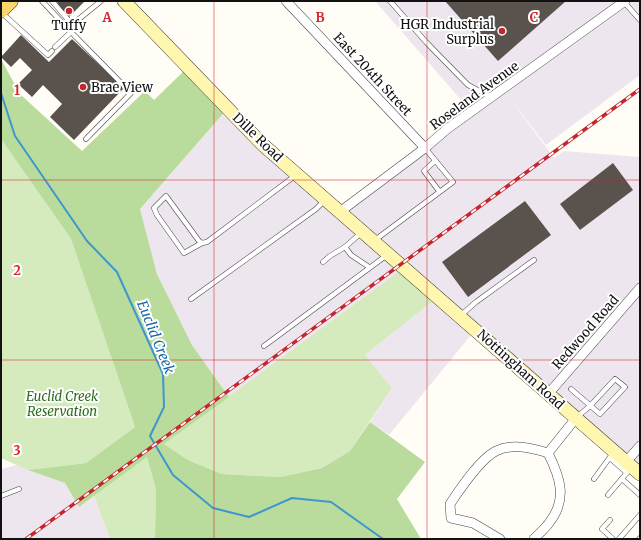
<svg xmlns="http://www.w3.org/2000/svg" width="641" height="540" viewBox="0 0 641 540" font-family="Merriweather,serif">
<rect width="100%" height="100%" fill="#fffdf5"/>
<g fill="#eee6ef">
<path d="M375,1H640V75L546,145L507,95L554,158L564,151L640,157V474L476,329L389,435L370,422L392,388L365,355L438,297L405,268L229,397L192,345L157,274L140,209L228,108L341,211L470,113L462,101Z"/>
<path d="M17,465L65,483L79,507L94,496L110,539H1V469Z"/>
</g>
<g fill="#d5ebbd">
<path d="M1,139L71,239L135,427L86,463L28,470L1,458Z"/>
<path d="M404,268L438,297L365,355L392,388L350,451L322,468L280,477L222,474L188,460L164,444Z"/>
<path d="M147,456L156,489L155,539H110L94,496Z"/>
</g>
<path fill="#b9dc9c" d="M1,59L20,94L82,151L145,91L154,100L188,67L228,108L140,209L157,274L192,345L229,397L164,444L188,460L222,474L280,477L322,468L350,451L370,422L425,462L397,499L421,539H155L156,489L147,457L79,507L65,483L28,470L86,463L135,427L71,239L1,139Z"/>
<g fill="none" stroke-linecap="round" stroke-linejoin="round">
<path stroke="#3f96cf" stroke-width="2" d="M1,93L15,136L87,241L117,272L163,374L164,407L150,436L173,475L213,508L249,517L292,498L331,502L383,539"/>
</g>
<g fill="#5a524d">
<path d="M59,1H85L69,17L56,4Z"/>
<path d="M445,1H566L498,61Z"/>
<path d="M21,35L49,62L72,39L124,88L74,140L50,117L62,104L43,85L32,97L18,84L32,70L20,58L11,67L1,57Z"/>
<path d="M613,163L633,190L580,230L560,204Z"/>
<path d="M525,201L551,235L468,297L442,262Z"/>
</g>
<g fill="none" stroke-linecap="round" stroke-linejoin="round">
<g stroke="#444" stroke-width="5.5">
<g id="lane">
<path d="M42,1L71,32L55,47"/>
<path d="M52,1L70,22L74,23L101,1"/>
<path d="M390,1L426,42L468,85L491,97"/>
<path d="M624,2L640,20"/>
<path d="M2,13L48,55L52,51"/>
<path d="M71,32L131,93L86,139"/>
<path d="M435,161L424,171L439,191"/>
<path d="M362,232L345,247L351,255L369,267"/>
<path d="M375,240L453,182L425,148"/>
<path d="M202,243L184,253L157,215L154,208L166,196L199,241L202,243L207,242L296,175"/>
<path d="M323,262L330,256L345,247"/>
<path d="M191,299L316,209L325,200"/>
<path d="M460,316L476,302L534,260"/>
<path d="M264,346L387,255"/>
<path d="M571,389L600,414L625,387L615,379L590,406L577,417"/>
<path d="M610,458L627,473"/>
<path d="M594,479L613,453"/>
<path d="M622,479L640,495"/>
<path d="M608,495L631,468"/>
<path d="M1,496L19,489"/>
<path d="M610,520L602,529L613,539"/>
<path d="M619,539L640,515"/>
<path d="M639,539L640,538"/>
</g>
</g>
<g stroke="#444" stroke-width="10">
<g id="street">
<path d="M286,1L425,148"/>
<path d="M341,211L425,148L447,129L625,1"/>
<path d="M549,393L640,288"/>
<path d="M626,462L640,446"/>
<path d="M500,539L473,523L451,518L450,504C460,489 480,459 496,451C512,443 532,448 548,453L576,418"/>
<path d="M534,539C539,533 545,529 549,523C568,499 560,477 548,453"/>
</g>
</g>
<g stroke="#333" stroke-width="14">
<path id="secondary" d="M124,1L262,144L640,474"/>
</g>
<g stroke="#222" stroke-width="15">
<path id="primary" d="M1,11L11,1"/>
</g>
<use href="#lane" stroke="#fff" stroke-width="4.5"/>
<use href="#street" stroke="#fff" stroke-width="9"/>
<use href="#secondary" stroke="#fff6b0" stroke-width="13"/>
<use href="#primary" stroke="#f9d66b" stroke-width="14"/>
<g stroke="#c4262e" stroke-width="3.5">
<path id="rail" d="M26,539L640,89"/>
</g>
<use href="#rail" stroke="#fff" stroke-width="2" stroke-dasharray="6" stroke-linecap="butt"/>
</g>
<path fill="none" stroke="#d62828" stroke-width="1" stroke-opacity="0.55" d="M214,1V539M427,1V539M1,180H640M1,360H640"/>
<g fill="#c4262e" stroke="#fff" stroke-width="1.5">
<circle cx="69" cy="11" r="4"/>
<circle cx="502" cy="31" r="4"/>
<circle cx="83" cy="87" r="4"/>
</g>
<g text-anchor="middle" stroke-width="4" stroke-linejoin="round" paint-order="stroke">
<g font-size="13" fill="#111" stroke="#fff" text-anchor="end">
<text x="494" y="29">HGR Industrial<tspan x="494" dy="15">Surplus</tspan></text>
<text x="69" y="30" text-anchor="middle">Tuffy</text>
<text x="91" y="92" text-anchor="start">Brae View</text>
</g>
<g font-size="13" fill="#111" stroke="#fff">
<text transform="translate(373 74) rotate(47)" y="5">East 204th Street</text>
<text transform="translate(474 95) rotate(-36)" y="5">Roseland Avenue</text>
<text transform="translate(258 137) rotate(44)" y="5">Dille Road</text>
<text transform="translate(585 332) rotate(-49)" y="5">Redwood Road</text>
<text transform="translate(521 369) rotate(42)" y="5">Nottingham Road</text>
</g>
<g font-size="13" font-style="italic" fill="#2f6b1f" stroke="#fff">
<text x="62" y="401">Euclid Creek<tspan x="62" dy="15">Reservation</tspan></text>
</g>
<g font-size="14" font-style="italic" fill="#1768a6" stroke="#fff">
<text transform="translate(156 337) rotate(68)" y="5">Euclid Creek</text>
</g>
</g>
<g font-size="13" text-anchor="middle" font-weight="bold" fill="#d62828" stroke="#fff" stroke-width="4" stroke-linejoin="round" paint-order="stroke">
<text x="107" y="22">A</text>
<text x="320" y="22">B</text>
<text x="534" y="22">C</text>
<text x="17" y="95">1</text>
<text x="17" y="275">2</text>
<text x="17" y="455">3</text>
</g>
<rect width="641" height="540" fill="none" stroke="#111111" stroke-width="4"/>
</svg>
